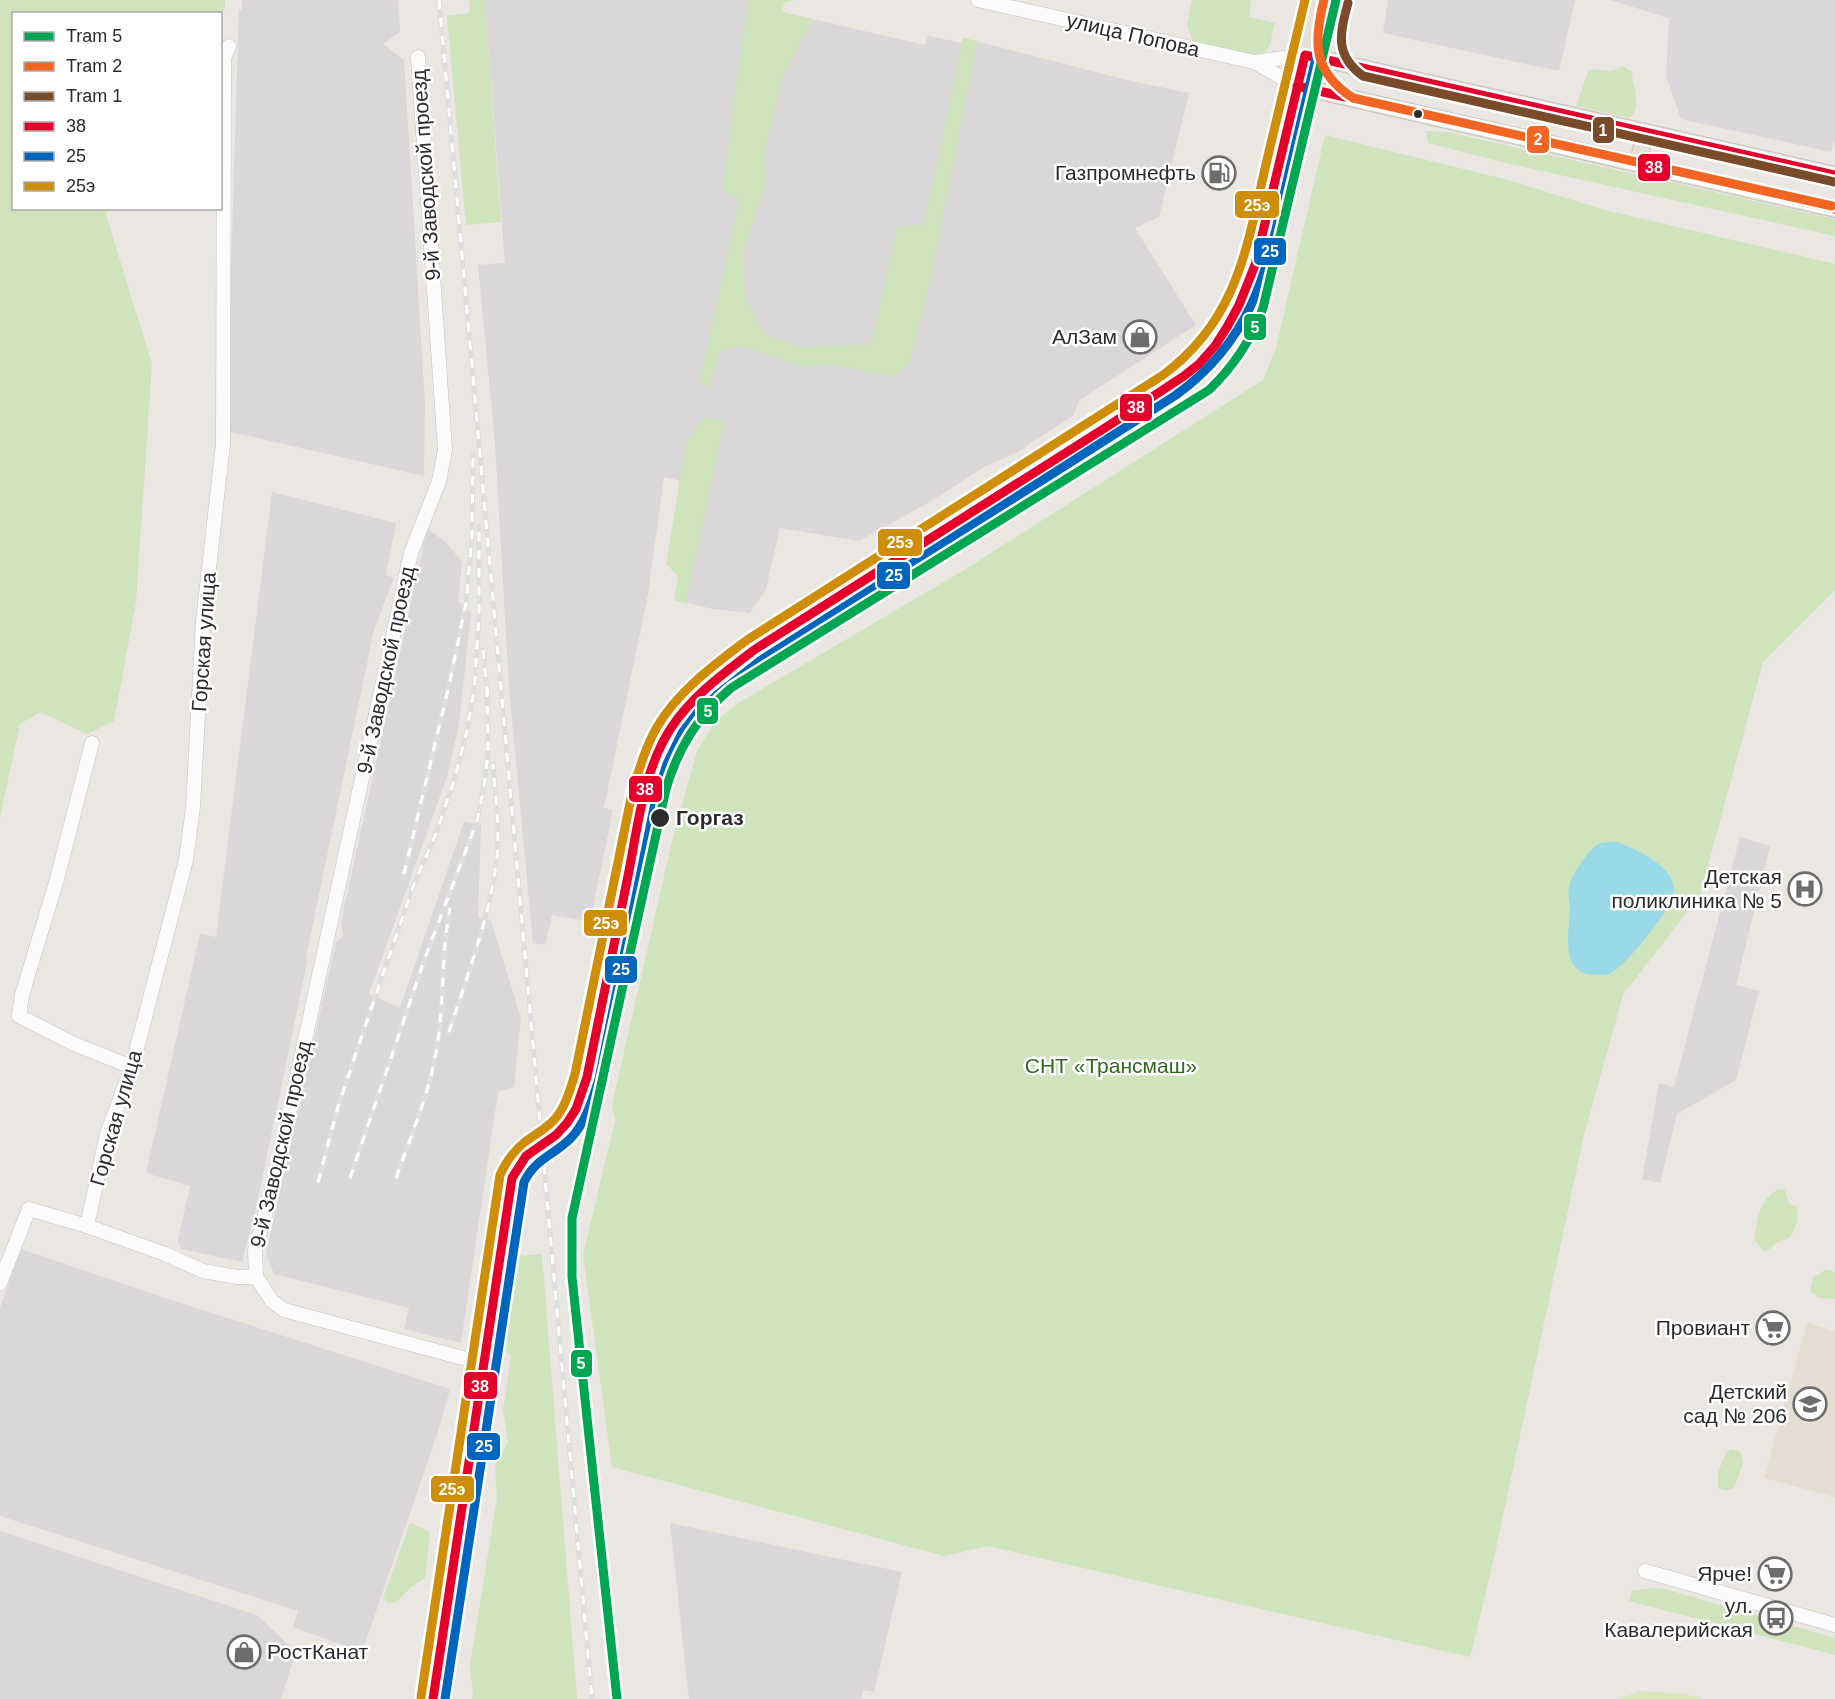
<svg xmlns="http://www.w3.org/2000/svg" width="1835" height="1699" viewBox="0 0 1835 1699" font-family="Helvetica,sans-serif">
<rect width="100%" height="100%" fill="#eae6e2"/>
<g fill="#dad7d9">
<path d="M242,0H398L400,32L383,44L404,60L425,402L424,476L226,431L239,10H242Z"/>
<path d="M485,0H769L782,12L925,45L928,36L962,43L963,38L1127,80L1189,93L1159,217L1135,228L1196,325L1089,394L1079,401L1073,416L1026,446L1024,449L984,467L933,500L859,541L780,528L766,589L750,613L713,609L674,600L695,484L664,477L648,594L604,808L613,810L590,922L552,915L545,945L533,943L509,687L495,443L478,265L505,263Z"/>
<path d="M1388,0H1575L1559,71L1383,33Z"/>
<path d="M1610,0H1835V140L1831,152L1681,119L1666,76L1669,18Z"/>
<path d="M272,492L396,523L386,575L394,578L374,630L306,957L308,958L255,1213L242,1262L181,1249L178,1241L190,1186L146,1173L200,934L216,937Z"/>
<path d="M427,529L446,542L462,562L458,601L471,613L459,725L447,777L369,994L400,1008L464,822L481,825L478,918L491,921L521,1018L514,1087L498,1092L461,1343L404,1329L409,1308L274,1274L266,1253L336,942L343,936L341,922Z"/>
<path d="M1740,837L1770,846L1736,985L1759,991L1736,1080L1677,1114L1660,1183L1642,1179L1659,1083L1674,1087Z"/>
<path d="M21,1249L171,1300L450,1389L438,1432L362,1652L293,1627L298,1611L0,1516V1308Z"/>
<path d="M670,1523L902,1572L874,1692L863,1690L861,1699H689Z"/>
<path d="M0,1531L257,1615L296,1652L281,1699H0Z"/>
</g>
<path fill="#e4ddd1" d="M1807,1323L1835,1331V1497L1764,1478Z"/>
<g fill="#cfe3bd">
<path d="M0,0H225V8L221,15L220,14H14V208L108,209L106,215L152,364L136,602L114,721L87,734L40,712L20,724L0,817Z"/>
<path d="M469,0H485L501,222L466,225L447,16L470,13Z"/>
<path d="M749,0H793L784,3L782,12L813,19L782,79L764,158L766,184L744,250L745,297L764,334L801,347L871,344L897,227L924,224L963,38L978,41L929,288L910,363L894,377L835,365L801,367L740,345L720,354L709,387L699,384L739,200L722,190L742,41Z"/>
<path d="M1192,0H1251L1249,17L1275,23L1270,44L1263,57L1193,42L1187,24Z"/>
<path d="M1623,66L1632,72C1633,88 1642,106 1630,118L1576,106L1588,72C1596,67 1600,71 1608,71C1613,72 1618,68 1623,66Z"/>
<path d="M1426,131L1447,132L1835,219V236L1511,164L1428,143Z"/>
<path d="M1325,135L1508,180L1605,210L1835,264V590L1763,662L1700,895L1623,995L1584,1135L1493,1563L1470,1657L988,1546L944,1556L612,1467L583,1255L615,1121L612,1105L673,837L697,751L715,722L735,705L964,570L1263,380L1276,348Z"/>
<path d="M703,417L725,420L686,604L674,600L678,576L666,564L686,443Z"/>
<path d="M1778,1189L1785,1190L1789,1204L1797,1207L1798,1221C1793,1226 1795,1234 1789,1238C1788,1239 1782,1240 1780,1241C1771,1246 1775,1248 1763,1251L1754,1239C1758,1218 1758,1202 1778,1189Z"/>
<path d="M542,1254L577,1699H472L473,1693L470,1665L497,1498L495,1466L508,1442L503,1410L511,1356L498,1342L518,1256Z"/>
<path d="M1826,1269L1835,1272V1299L1819,1298L1810,1291L1813,1278Z"/>
<path d="M1733,1449L1741,1453L1743,1463L1734,1488L1726,1491L1718,1488V1472L1727,1451Z"/>
<path d="M410,1523L430,1532L425,1578L411,1587L396,1602L389,1603L383,1598Z"/>
<path d="M1652,1588L1665,1589L1835,1638V1655L1629,1601L1632,1591Z"/>
</g>
<path fill="#dae7ba" d="M1641,1691L1685,1694L1703,1699H1618Z"/>
<path fill="#9ad9e8" d="M1617,842C1634,848 1670,865 1673,884C1674,889 1673,898 1671,902C1663,917 1624,969 1609,974C1603,976 1594,975 1587,974C1561,969 1569,929 1570,910C1570,903 1567,895 1569,888C1570,877 1589,848 1599,844C1604,842 1612,842 1617,842Z"/>
<g fill="none" stroke-linecap="round" stroke-linejoin="round">
<g stroke="#c3c3c3" stroke-width="15">
<g id="minor">
<path d="M978,0L1254,62L1297,86"/>
<path d="M1254,62L1305,55"/>
<path d="M92,743L57,879L22,995L19,1016L74,1044L132,1067"/>
<path d="M87,1226L107,1134L132,1067L186,860L193,807L203,621L223,444L224,58L229,46"/>
<path d="M256,1277L255,1250L273,1187L411,553L439,481L445,450L418,57"/>
<path d="M256,1277L272,1301L284,1310L485,1364"/>
<path d="M0,1283L29,1209L87,1226L165,1254L203,1271L237,1277H256"/>
<path d="M1645,1571L1835,1625"/>
</g>
</g>
<g stroke="#c6c4c2" stroke-width="18">
<g id="major">
<path d="M1305,55L1835,175"/>
<path d="M1297,86L1835,209"/>
<path d="M1638,163L1645,132"/>
<path d="M433,1699L512,1178C526,1149 533,1153 556,1135C574,1121 580,1098 587,1077L644,795C651,771 658,747 672,726C693,695 725,672 754,650L1170,385C1215,355 1237,315 1255,265L1317,0"/>
</g>
</g>
<use href="#minor" stroke="#fcfbfb" stroke-width="14"/>
<use href="#major" stroke="#e7e1d5" stroke-width="16"/>
<path stroke="#dededf" stroke-width="1.5" d="M599,1525L596,1569L612,1699"/>
<g stroke="#dededf" stroke-width="5">
<g id="rail">
<path d="M439,0L592,1699"/>
<path d="M483,650L488,698"/>
<path d="M404,874L450,681L466,603L472,537L473,455"/>
<path d="M449,1032C466,979 489,920 496,864C501,831 495,797 493,764"/>
<path d="M350,1178L425,958L477,821L484,787L488,752L487,690"/>
<path d="M396,1178C413,1130 434,1082 439,1032C444,990 442,949 450,908"/>
<path d="M318,1182L338,1107L370,1012L414,884L435,836L454,781L466,735L474,691L479,617V526"/>
</g>
</g>
<use href="#rail" stroke="#fff" stroke-width="3" stroke-dasharray="9" stroke-linecap="butt"/>
<g stroke="#fff" stroke-width="14">
<g id="bus-1">
<path d="M1297,86L1835,209"/>
<path d="M433,1699L512,1178L526,1156L556,1135L567,1123L576,1109L587,1077C601,1010 614,943 628,876C638,826 643,771 671,728C692,696 724,673 754,650L1108,426L1184,376L1199,364L1215,346L1227,327L1239,305L1255,265L1305,55L1835,175"/>
</g>
</g>
<g stroke="#fff" stroke-width="14">
<path id="bus-2" d="M445,1699L524,1182C536,1158 553,1156 571,1138C586,1122 592,1100 599,1079L656,798L667,764L682,733L698,712L718,694L761,660L1176,395C1260,334 1269,258 1291,164C1304,110 1316,56 1329,3"/>
</g>
<g stroke="#fff" stroke-width="14">
<path id="bus-3" d="M421,1697L500,1175C506,1162 514,1150 526,1141C535,1135 545,1129 553,1121C565,1109 570,1090 575,1074L632,793C639,770 645,748 657,727C678,691 714,665 747,640L1163,375C1239,319 1247,245 1267,160C1280,107 1292,53 1305,0"/>
</g>
<use href="#bus-1" stroke="#e4002b" stroke-width="9"/>
<use href="#bus-2" stroke="#0065bd" stroke-width="9"/>
<use href="#bus-3" stroke="#ce8e09" stroke-width="9"/>
<g stroke="#fff" stroke-width="14">
<path id="tram-1" d="M617,1699L572,1277V1218L666,789C678,748 698,716 731,688L1209,390C1234,366 1251,341 1263,308L1336,0"/>
</g>
<g stroke="#fff" stroke-width="14">
<path id="tram-2" d="M1324,0C1313,43 1313,72 1353,98L1832,206"/>
</g>
<g stroke="#fff" stroke-width="14">
<path id="tram-3" d="M1348,3C1340,33 1334,55 1363,76L1835,182"/>
</g>
<use href="#tram-1" stroke="#00a651" stroke-width="9"/>
<use href="#tram-2" stroke="#f26522" stroke-width="9"/>
<use href="#tram-3" stroke="#7a4b2a" stroke-width="9"/>
</g>
<defs>
<g id="fuel-ring" transform="scale(1.725)"><circle r="9.5" fill="#fff" stroke="#6e6d6c" stroke-width="1.5"/><path d="M-5.5-6h7V0h2V4h1.3V-2.5L3-4.5l.8-.8L6-3V5H2.5V1h-1V6h-7ZM-4.2-4.7v3.2H.2V-4.7Z" fill="#6e6d6c"/></g>
<g id="shop-ring" transform="scale(1.725)"><circle r="9.5" fill="#fff" stroke="#6e6d6c" stroke-width="1.5"/><path d="M-5-2.5h2.3a2.7 3.5 0 0 1 5.4 0H5L5.5 6h-11ZM-1.5-2.5h3a1.5 2.3 0 0 0-3 0Z" fill="#6e6d6c"/></g>
<g id="hospital-ring" transform="scale(1.725)"><circle r="9.5" fill="#fff" stroke="#6e6d6c" stroke-width="1.5"/><path d="M-5-5h3v3.5h4V-5h3V5h-3V1.5h-4V5h-3Z" fill="#6e6d6c"/></g>
<g id="supermarket-ring" transform="scale(1.725)"><circle r="9.5" fill="#fff" stroke="#6e6d6c" stroke-width="1.5"/><path d="M-6-5.5h2.5l.6 2H6L4.5 2H-2.5L-4.4-4H-6ZM-1.5 3.2a1.3 1.3 0 1 0 .1 0ZM3 3.2a1.3 1.3 0 1 0 .1 0Z" fill="#6e6d6c"/></g>
<g id="school-ring" transform="scale(1.725)"><circle r="9.5" fill="#fff" stroke="#6e6d6c" stroke-width="1.5"/><path d="M0-5L7-2L0 1L-7-2ZM-4 1L0 2.5L4 1V4Q0 6-4 4Z" fill="#6e6d6c"/></g>
<g id="bus-ring" transform="scale(1.725)"><circle r="9.5" fill="#fff" stroke="#6e6d6c" stroke-width="1.5"/><path d="M-5-6H5V4H4V6H2V4H-2V6H-4V4H-5ZM-3.5-4V0h7V-4ZM-3.5 1.2v1.5H-2V1.2ZM2 1.2v1.5H3.5V1.2Z" fill="#6e6d6c"/></g>
</defs>
<g fill-rule="evenodd">
<use href="#fuel-ring" x="1219" y="173"/>
<use href="#shop-ring" x="1140" y="337"/>
<use href="#hospital-ring" x="1805" y="889"/>
<use href="#supermarket-ring" x="1773" y="1328"/>
<use href="#school-ring" x="1810" y="1404"/>
<use href="#supermarket-ring" x="1775" y="1574"/>
<use href="#bus-ring" x="1776" y="1618"/>
<use href="#shop-ring" x="244" y="1652"/>
</g>
<g fill="#2c2c2c" stroke="#fff" stroke-width="2">
<circle cx="1418" cy="114" r="5"/>
<circle cx="660" cy="818" r="10"/>
</g>
<g text-anchor="middle" stroke-width="5" stroke-linejoin="round" paint-order="stroke">
<g font-size="21" fill="#2c2c2c" stroke="#fff">
<text transform="translate(1133 35) rotate(13)" y="7">улица Попова</text>
<text transform="translate(426 175) rotate(-94)" y="7">9-й Заводской проезд</text>
<text transform="translate(204 642) rotate(-86)" y="7">Горская улица</text>
<text transform="translate(386 670) rotate(-78)" y="7">9-й Заводской проезд</text>
<text transform="translate(116 1118) rotate(-74)" y="7">Горская улица</text>
<text transform="translate(281 1144) rotate(-77)" y="7">9-й Заводской проезд</text>
</g>
<g font-size="21" fill="#2c2c2c" stroke="#fff" text-anchor="end">
<text x="1196" y="180">Газпромнефть</text>
<text x="1117" y="344">АлЗам</text>
<text x="1782" y="884">Детская<tspan x="1782" dy="24">поликлиника № 5</tspan></text>
<text x="1750" y="1335">Провиант</text>
<text x="1787" y="1399">Детский<tspan x="1787" dy="24">сад № 206</tspan></text>
<text x="1752" y="1581">Ярче!</text>
<text x="1753" y="1613">ул.<tspan x="1753" dy="24">Кавалерийская</tspan></text>
<text x="267" y="1659" text-anchor="start">РостКанат</text>
</g>
<g font-size="21" font-weight="bold" fill="#2c2c2c" stroke="#fff" text-anchor="start">
<text x="676" y="825">Горгаз</text>
</g>
<g font-size="21" fill="#32671e" stroke="#fff">
<text x="1111" y="1073">СНТ «Трансмаш»</text>
</g>
</g>
<g stroke="#fff" stroke-width="2">
<rect x="1592" y="116" width="23" height="28" rx="6" fill="#7a4b2a"/>
<rect x="1526" y="125" width="24" height="29" rx="6" fill="#f26522"/>
<rect x="1637" y="153" width="34" height="29" rx="6" fill="#e4002b"/>
<rect x="1234" y="190" width="46" height="29" rx="6" fill="#ce8e09"/>
<rect x="1253" y="237" width="34" height="29" rx="6" fill="#0065bd"/>
<rect x="1243" y="313" width="24" height="28" rx="6" fill="#00a651"/>
<rect x="1119" y="393" width="34" height="29" rx="6" fill="#e4002b"/>
<rect x="877" y="528" width="46" height="29" rx="6" fill="#ce8e09"/>
<rect x="876" y="561" width="35" height="29" rx="6" fill="#0065bd"/>
<rect x="696" y="697" width="23" height="28" rx="6" fill="#00a651"/>
<rect x="628" y="775" width="35" height="28" rx="6" fill="#e4002b"/>
<rect x="583" y="909" width="45" height="28" rx="6" fill="#ce8e09"/>
<rect x="604" y="955" width="34" height="29" rx="6" fill="#0065bd"/>
<rect x="570" y="1349" width="23" height="29" rx="6" fill="#00a651"/>
<rect x="463" y="1371" width="35" height="29" rx="6" fill="#e4002b"/>
<rect x="466" y="1432" width="35" height="29" rx="6" fill="#0065bd"/>
<rect x="430" y="1475" width="45" height="28" rx="6" fill="#ce8e09"/>
</g>
<g font-size="16" text-anchor="middle" font-weight="bold" fill="#fff">
<text x="1603" y="136">1</text>
<text x="1538" y="145">2</text>
<text x="1654" y="173">38</text>
<text x="1257" y="211">25э</text>
<text x="1270" y="257">25</text>
<text x="1255" y="333">5</text>
<text x="1136" y="413">38</text>
<text x="900" y="548">25э</text>
<text x="894" y="581">25</text>
<text x="708" y="717">5</text>
<text x="645" y="795">38</text>
<text x="606" y="929">25э</text>
<text x="621" y="975">25</text>
<text x="581" y="1369">5</text>
<text x="480" y="1392">38</text>
<text x="484" y="1452">25</text>
<text x="452" y="1495">25э</text>
</g>
<rect x="12" y="12" width="210" height="198" fill="#ffffff" stroke="#ababab" stroke-width="1.5"/>
<rect x="24" y="32" width="30" height="9" fill="#00a651" stroke="#ababab" stroke-width="1.5"/>
<text x="66" y="42" font-size="18" fill="#2c2c2c">Tram 5</text>
<rect x="24" y="62" width="30" height="9" fill="#f26522" stroke="#ababab" stroke-width="1.5"/>
<text x="66" y="72" font-size="18" fill="#2c2c2c">Tram 2</text>
<rect x="24" y="92" width="30" height="9" fill="#7a4b2a" stroke="#ababab" stroke-width="1.5"/>
<text x="66" y="102" font-size="18" fill="#2c2c2c">Tram 1</text>
<rect x="24" y="122" width="30" height="9" fill="#e4002b" stroke="#ababab" stroke-width="1.5"/>
<text x="66" y="132" font-size="18" fill="#2c2c2c">38</text>
<rect x="24" y="152" width="30" height="9" fill="#0065bd" stroke="#ababab" stroke-width="1.5"/>
<text x="66" y="162" font-size="18" fill="#2c2c2c">25</text>
<rect x="24" y="182" width="30" height="9" fill="#ce8e09" stroke="#ababab" stroke-width="1.5"/>
<text x="66" y="192" font-size="18" fill="#2c2c2c">25э</text>
</svg>
